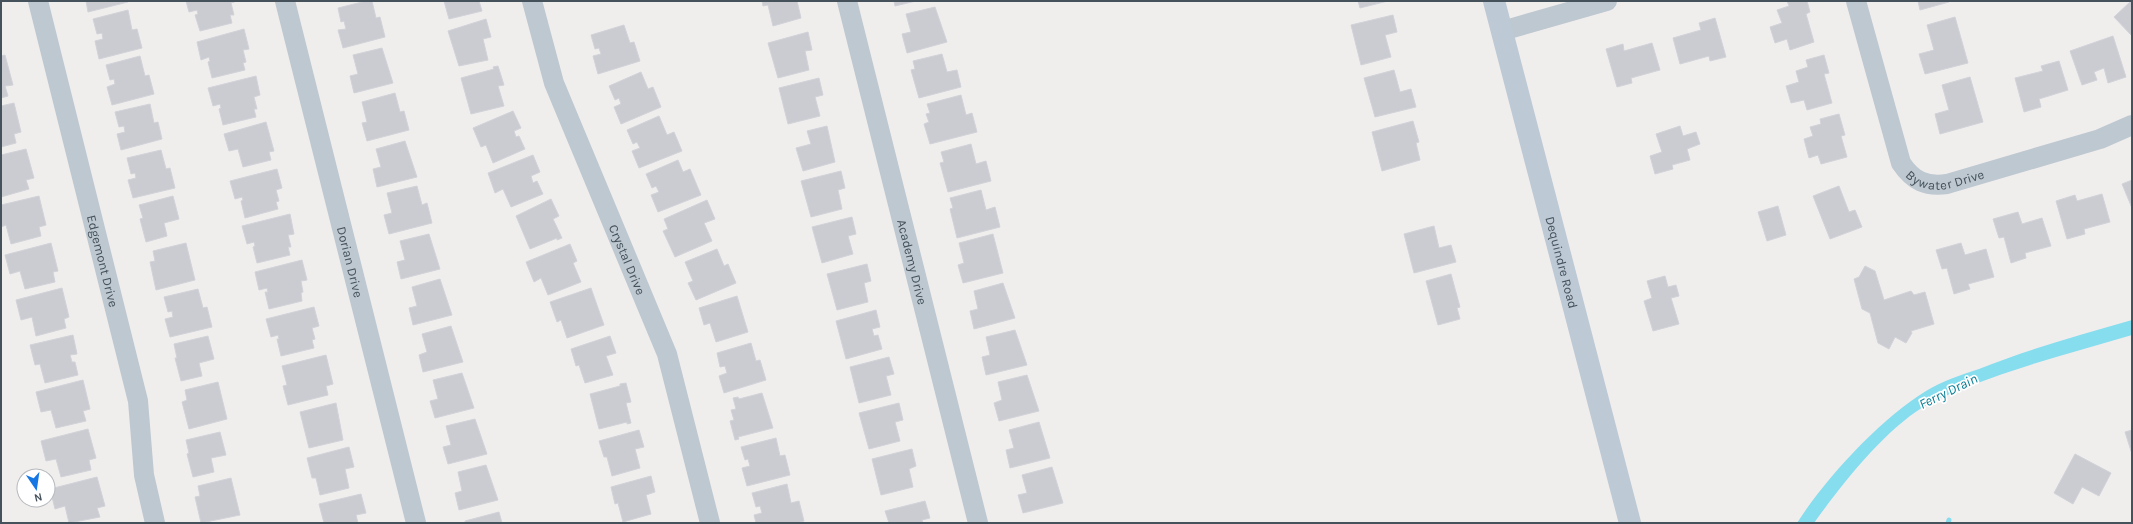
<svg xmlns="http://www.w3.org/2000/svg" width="2133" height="524" viewBox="0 0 2133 524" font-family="Karla,sans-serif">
<rect width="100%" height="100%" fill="#f0eded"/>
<path fill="#85ddee" d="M2132,320V335C2078,351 2023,365 1970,386C1955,392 1938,398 1923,407C1883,432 1842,484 1814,523H1797C1825,479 1881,418 1926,391C1942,381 1961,375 1979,369C2029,349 2080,335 2132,320Z"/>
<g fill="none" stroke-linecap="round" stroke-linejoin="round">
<path stroke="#85ddee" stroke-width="5" d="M1948,523L1949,520"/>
</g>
<g fill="#caccd2" stroke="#d1d3d9">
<path d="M86,1H128V2L88,12Z"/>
<path d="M186,1H237L231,3L234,15H230L232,23L200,31L195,15L198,14L197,10L189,12Z"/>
<path d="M366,1H372L376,18L380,17L385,37L343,48L338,30L346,29L344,21L341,22L338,8Z"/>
<path d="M444,1H479L482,11L449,19Z"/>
<path d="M762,1H797L801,18L773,26L768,5L763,6Z"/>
<path d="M894,1H916L895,6Z"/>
<path d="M1358,1H1388L1360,8Z"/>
<path d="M1787,1H1807L1810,12L1806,14L1814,42L1790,50L1787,39L1775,43L1770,27L1782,23L1777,10L1789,6Z"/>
<path d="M1918,1H1948L1949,2L1920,10Z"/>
<path d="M2131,1H2132V36L2114,17Z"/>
<path d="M935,7L947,42L907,53L902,34L911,32L906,14Z"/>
<path d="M128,10L132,30L137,29L142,48L99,59L95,41L103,39L102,33L97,34L93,19Z"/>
<path d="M1393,15L1397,32L1385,35L1391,57L1361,65L1351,25Z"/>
<path d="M1955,17L1968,63L1925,74L1919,54L1934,50L1927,25Z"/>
<path d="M1715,18L1726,57L1710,61L1709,56L1680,64L1673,38L1701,30L1699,23Z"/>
<path d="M486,19L491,37L483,39L488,60L459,66L448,31Z"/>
<path d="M624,25L630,43L634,42L640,61L598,74L593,56L601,54L599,48L595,49L591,35Z"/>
<path d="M244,29L249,49L243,50L246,62L243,63L245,70L212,78L208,62L210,61L209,57L201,60L197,42Z"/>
<path d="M808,32L812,50L805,51L809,70L778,78L768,43Z"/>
<path d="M2113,36L2126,77L2108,83L2104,68L2094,72L2097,80L2082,85L2070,51Z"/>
<path d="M1652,43L1660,70L1631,78L1632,83L1617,87L1606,49L1623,44L1624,51Z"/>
<path d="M382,48L393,83L354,93L350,76L358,74L353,55Z"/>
<path d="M942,54L947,72L957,70L961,87L919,98L911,70L915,69L913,61Z"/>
<path d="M5,55L13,85L5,86L8,96L1,98V56Z"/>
<path d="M1824,55L1829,73L1824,74L1832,103L1807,110L1804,100L1791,103L1786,86L1799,82L1796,71L1808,67L1806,60Z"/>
<path d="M140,56L145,76L149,75L154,94L112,105L107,87L115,84L114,79L110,80L106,65Z"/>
<path d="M2059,61L2068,90L2039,99L2041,107L2024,112L2015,78L2043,71L2041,66Z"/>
<path d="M498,66L504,85L498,86L504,106L471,114L461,78L494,69L493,67Z"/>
<path d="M1394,70L1400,92L1411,89L1416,107L1375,117L1364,78Z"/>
<path d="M641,72L648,89L653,87L661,107L621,124L614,107L621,104L619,98L615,100L609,86Z"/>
<path d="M256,76L260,95L254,97L257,109H254L256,117L223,125L219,109L221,108L220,104L213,106L208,88Z"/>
<path d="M1970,77L1983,122L1940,134L1935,114L1949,110L1942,85Z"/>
<path d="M819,78L823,95L815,97L820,116L788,124L779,88Z"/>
<path d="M395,93L400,112L404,111L409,130L367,141L362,123L367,122L362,102Z"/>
<path d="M961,95L966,115L972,113L977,132L930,144L924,124L929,122L926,114L930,113L927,104Z"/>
<path d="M14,103L21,132L14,134L16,143L1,147V106Z"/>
<path d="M150,104L154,123L158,122L162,139L121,150L117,134L125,132L124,126L119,127L115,112Z"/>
<path d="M513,111L521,128L514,131L516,137L519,136L525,149L493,163L486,145L481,147L473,128Z"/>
<path d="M1839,114L1845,135L1841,136L1847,157L1821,164L1818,155L1809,158L1804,139L1813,136L1810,127L1821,124L1820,119Z"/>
<path d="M659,116L667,135L674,132L682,151L639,168L632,151L640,148L637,142L633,144L627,130Z"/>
<path d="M1413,121L1419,142L1416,143L1420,160L1382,171L1372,132Z"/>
<path d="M266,122L274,151L269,152L271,160L243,167L238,149L229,151L224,134Z"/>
<path d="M827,126L835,162L803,171L796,148L811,144L807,131Z"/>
<path d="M1680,126L1683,136L1696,132L1700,144L1687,149L1690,160L1672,165L1673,169L1655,174L1650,156L1662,152L1656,134Z"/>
<path d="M405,141L417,177L377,187L373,169L381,167L376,149Z"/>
<path d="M971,144L976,164L986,161L991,181L948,192L940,163L944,162L941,152Z"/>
<path d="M26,149L34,178L26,180L29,189L1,197V155Z"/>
<path d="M161,150L166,169L170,168L175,188L133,198L128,180L136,178L135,173L131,174L127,158Z"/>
<path d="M533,155L540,172L531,176L533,183L537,181L543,194L511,207L503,189L495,193L488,173Z"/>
<path d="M678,160L683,172L690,169L701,195L658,212L651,195L659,192L656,186L652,188L646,174Z"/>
<path d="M277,169L282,188L276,190L279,201L276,202L278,209L245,218L241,201L243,200L242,197L235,199L230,181Z"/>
<path d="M841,171L845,188L838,190L842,209L811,217L801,181Z"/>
<path d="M2132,180V208L2122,184Z"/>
<path d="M417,186L422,205L427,203L432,223L389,234L384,215L392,213L387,193Z"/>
<path d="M1839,186L1849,212L1855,210L1862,227L1830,239L1813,196Z"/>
<path d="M981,190L986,210L995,207L1000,227L957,238L950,209L953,208L950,198Z"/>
<path d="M2102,194L2110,222L2084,229L2085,234L2067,239L2056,201L2075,195L2077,201Z"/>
<path d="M39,196L46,225L39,227L41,236L11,244L6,225L1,227V205Z"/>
<path d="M173,196L179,219L164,223L167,236L146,242L140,219L143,218L139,205Z"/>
<path d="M551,199L559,216L553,219L562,238L557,240V238L530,249L516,216Z"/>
<path d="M707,200L715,219L704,223L712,241L675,257L663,231L668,229L664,219Z"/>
<path d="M1778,206L1786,235L1767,241L1758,212Z"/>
<path d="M2018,212L2022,224L2042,218L2051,246L2025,253L2026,258L2011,263L2004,237L1999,238L1993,219Z"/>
<path d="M290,214L294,234L288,235L291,247H288L290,255L257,263L253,247L255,246L254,242L247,244L242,226Z"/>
<path d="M852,217L856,234L848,236L853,254L822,263L812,227Z"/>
<path d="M1434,226L1439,248L1451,245L1456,262L1414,273L1404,234Z"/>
<path d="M429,234L440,269L401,279L397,262L405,260L400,241Z"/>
<path d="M993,234L1003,273L963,283L958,265L964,263L959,243Z"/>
<path d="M51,243L58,271L53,272L55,282L25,289L20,271L10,274L5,255Z"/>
<path d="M186,243L195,280L156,290L150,262L155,261L153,251Z"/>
<path d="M1961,243L1965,255L1986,249L1994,277L1968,284L1970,289L1954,294L1947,268L1942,269L1936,250Z"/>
<path d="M570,244L577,261L573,263L581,282L548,295L541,278L534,282L526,262Z"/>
<path d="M717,249L724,266L728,264L736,283L696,300L688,283L693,281L685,262Z"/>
<path d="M302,260L307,280L301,281L303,292L301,293L302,301L269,309L265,292H268L267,288L259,290L255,272Z"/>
<path d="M867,264L871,281L864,283L868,302L837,310L827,274Z"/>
<path d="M1865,266L1875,271L1884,300L1911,291L1914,295L1925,292L1934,324L1911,331L1912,333L1906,343L1895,337L1889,349L1878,343L1870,313L1862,309L1854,279L1859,277Z"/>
<path d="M1451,274L1460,307L1457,308L1460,319L1438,325L1426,281Z"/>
<path d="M1665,276L1668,287L1676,285L1679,296L1671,298L1679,324L1653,331L1644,301L1652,298L1647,281Z"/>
<path d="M440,279L452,315L413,325L409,308L417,306L412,287Z"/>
<path d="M1003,283L1015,318L974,329L970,311L978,309L974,291Z"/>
<path d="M62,288L69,317L64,319L66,328L36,336L32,317L21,320L16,300Z"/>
<path d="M591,288L604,325L567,338L561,320L557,322L550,302Z"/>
<path d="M198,289L203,308L207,307L212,327L170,337L165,319L173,317L172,311L168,312L164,297Z"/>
<path d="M737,296L748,332L716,342L710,323L704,325L699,308Z"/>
<path d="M314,307L319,326L312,328L315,339L312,340L314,348L281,356L277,339H279L278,335L271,337L266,319Z"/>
<path d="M876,310L880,327L872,329L874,336L878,335L882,349L846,359L836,321Z"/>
<path d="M451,326L463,362L423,372L419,355L427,352L422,334Z"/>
<path d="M1015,330L1027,365L986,375L982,357L990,355L986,337Z"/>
<path d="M73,335L77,354L70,355L72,362H75L78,375L45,383L40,364L35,365L30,345Z"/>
<path d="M208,336L214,359L199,363L202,376L181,381L175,358H177L174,344Z"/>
<path d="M610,336L616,353L606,356L613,375L585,383L579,365L576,366L571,349Z"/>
<path d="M751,343L756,361L760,360L766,380L724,393L719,376L727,373L725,366L720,367L717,353Z"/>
<path d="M326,355L333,384L326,386L328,395L288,405L283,386L287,385L282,366Z"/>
<path d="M889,357L894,374L886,376L891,395L859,403L850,367Z"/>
<path d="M462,373L474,408L435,418L430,401L438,399L433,380Z"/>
<path d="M1027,375L1039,411L999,421L994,403L1002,400L998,382Z"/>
<path d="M83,380L90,409L83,411L86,421L56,428L51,410L41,412L36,392Z"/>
<path d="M218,382L227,419L189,429L182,402L187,400L185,390Z"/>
<path d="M626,383L631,402L626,403L631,423L627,424V422L599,429L590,394L620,386V384Z"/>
<path d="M762,393L773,428L738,437L739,439L735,440L730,421L734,420L731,410L736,409L733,398L738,397L739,399Z"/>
<path d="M336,403L343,440L309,448L300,412Z"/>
<path d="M899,403L903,420L895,422L900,441L869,449L859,413Z"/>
<path d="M475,419L487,454L448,464L443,447L451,445L446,426Z"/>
<path d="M1039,422L1050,458L1010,468L1006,450L1014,448L1009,430Z"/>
<path d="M88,429L96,458L89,460L91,470L61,477L56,459L46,461L41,441Z"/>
<path d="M639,430L644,447L635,449L640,468L612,476L607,457H604L599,441Z"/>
<path d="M2132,430V454L2125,432Z"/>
<path d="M220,432L226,455L211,458L214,472L193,477L187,454L189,453L186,440Z"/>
<path d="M776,438L780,456L785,455L790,475L747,486L742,468L750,466L748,459L745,460L741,447Z"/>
<path d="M349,447L354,467L345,469L349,488L320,495L316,478H312L307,458Z"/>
<path d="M912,449L916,466L909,469L913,487L881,495L872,459Z"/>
<path d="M2075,454L2111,473L2099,496L2082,487L2073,504L2054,493Z"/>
<path d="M486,465L498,500L459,510L455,493L462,491L458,472Z"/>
<path d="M1052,467L1063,503L1023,513L1018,495L1027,493L1022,475Z"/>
<path d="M651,476L655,492L646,495L651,514L623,522L618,503L615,504L611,487Z"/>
<path d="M97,477L105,506L97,508L100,517L69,523L65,506L55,509L50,489Z"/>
<path d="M231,478L240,515L201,523L195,497L200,496L198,486Z"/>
<path d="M787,484L791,503L799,501L804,521L796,523H756L754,515L762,513L760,506L756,507L752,493Z"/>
<path d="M361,494L366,513L356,515L358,523H324L319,504Z"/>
<path d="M925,501L930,518L922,520L923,523H889L885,511Z"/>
<path d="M499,512L502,523H465V521Z"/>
</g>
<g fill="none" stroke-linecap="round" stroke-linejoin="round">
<g stroke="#bdc8d0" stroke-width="20">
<path id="s1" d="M38,1L138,401L144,475L155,523"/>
<path id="s2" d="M285,1L416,523"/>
<path id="s3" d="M532,1L554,83L667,354L710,523"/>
<path id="s4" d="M847,1L978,523"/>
<path id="s5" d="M1856,1L1901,163C1913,181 1926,187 1947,184L2100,139L2132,125"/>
<path d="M1502,31L1607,1"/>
</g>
<path stroke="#bdc9d5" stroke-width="22" id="s6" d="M1494,1L1630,523"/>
</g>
<g text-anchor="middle" stroke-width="3.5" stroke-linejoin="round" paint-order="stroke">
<g font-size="13" fill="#45515b" stroke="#fff">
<text dy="5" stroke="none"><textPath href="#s5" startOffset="220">Bywater Drive</textPath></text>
<text dy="5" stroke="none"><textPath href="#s3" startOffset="276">Crystal Drive</textPath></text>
<text dy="5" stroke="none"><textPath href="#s1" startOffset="268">Edgemont Drive</textPath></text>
<text dy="5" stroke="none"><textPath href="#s2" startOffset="269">Dorian Drive</textPath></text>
<text dy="5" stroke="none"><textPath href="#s4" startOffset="269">Academy Drive</textPath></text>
<text dy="5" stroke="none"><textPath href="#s6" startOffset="270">Dequindre Road</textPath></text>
</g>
<g font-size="14" font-style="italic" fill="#097d94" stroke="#fff">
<text transform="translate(1948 391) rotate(-26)" y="5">Ferry Drain</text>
</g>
</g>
<rect width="2133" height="524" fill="none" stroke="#45515b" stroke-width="4"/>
<g transform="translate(36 488) rotate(167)"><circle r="19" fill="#ffffff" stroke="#b5b9bd"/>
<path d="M0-3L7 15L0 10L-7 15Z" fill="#1477e3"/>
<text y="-6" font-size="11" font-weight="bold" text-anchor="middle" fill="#45515b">N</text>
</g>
</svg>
